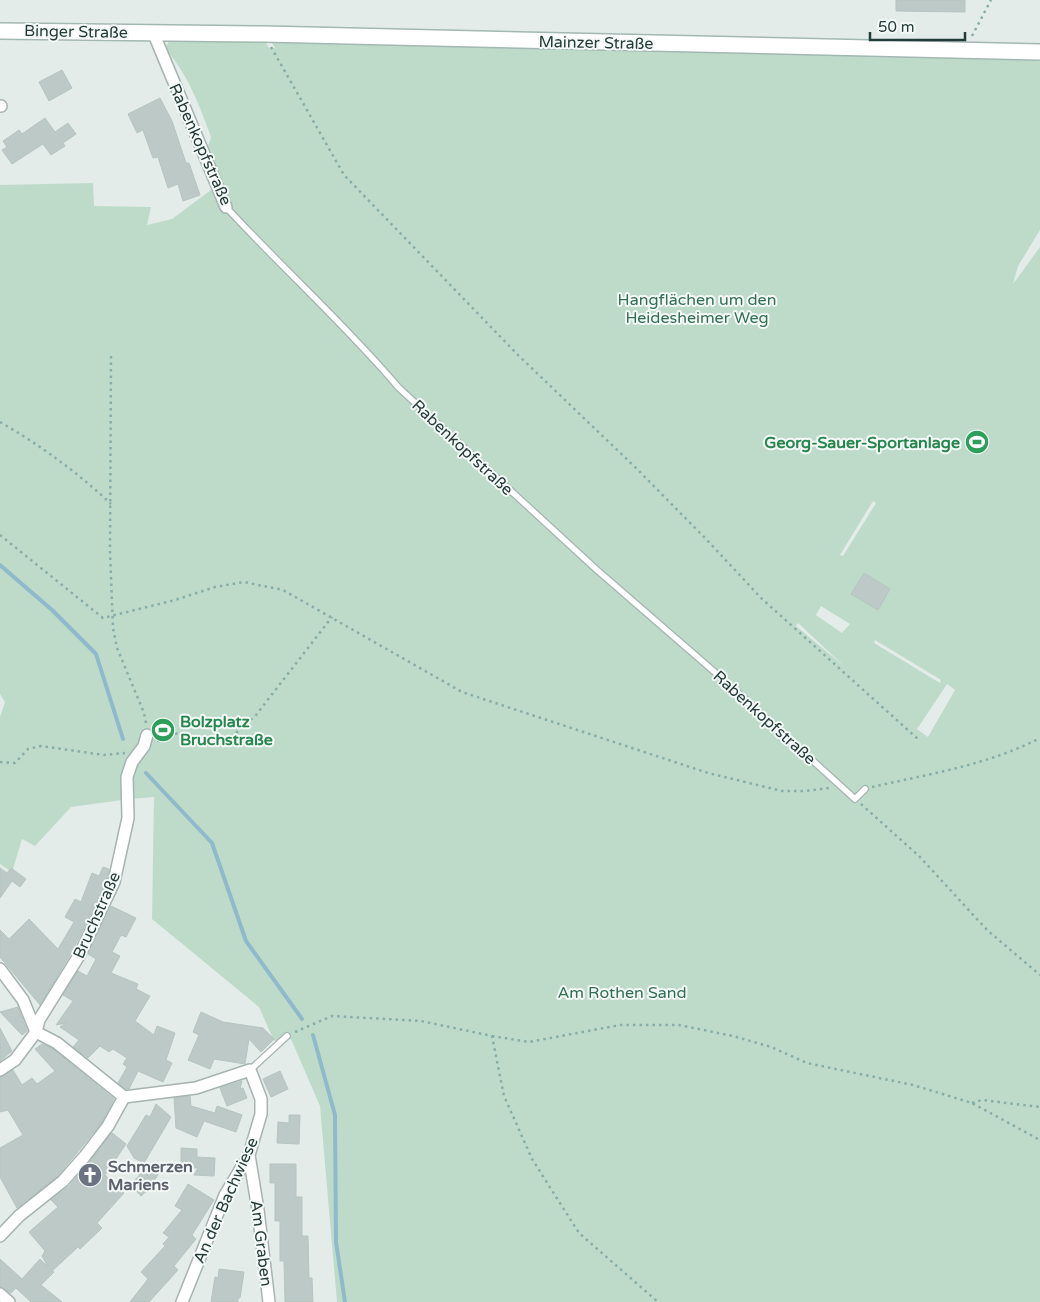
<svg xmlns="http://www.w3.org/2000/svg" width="1040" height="1302" viewBox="0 0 1040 1302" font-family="'Varela Round',sans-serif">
<rect width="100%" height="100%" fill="#e3ece9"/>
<path fill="#bedbca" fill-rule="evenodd" d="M170,39L265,41L269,48H275L271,41L1040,59V230L1018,266L1013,284L1040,247V1302H337L320,1106L291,1039L274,1041L259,1007L152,919L154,797L131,799V777L136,770L121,779L122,800L71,807L35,846L22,839L12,872L0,864V717L5,702L0,694V185L93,183L94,206L151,207L147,225L172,219L211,190L224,192L208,146L211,138L210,134C198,102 188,75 165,48ZM873,501L876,503L843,556L840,555ZM821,606L850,624L842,633L816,615ZM798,623L844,666L796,626ZM875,640L941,680L940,683L874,643ZM947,684L955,690L928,737L917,729Z"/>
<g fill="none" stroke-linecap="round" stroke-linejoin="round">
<g stroke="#90b9cc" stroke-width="4">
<path d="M0,565L52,610L96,654L123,739"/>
<path d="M146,773L212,843L246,941L302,1019"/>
<path d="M313,1035L335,1115L336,1242L345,1302"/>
</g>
</g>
<g fill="#bcc9c6" stroke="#b6c5c1">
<path d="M896,0H965V12L896,11Z"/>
<path d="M62,70L72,88L49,101L39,82Z"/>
<path d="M160,98L172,121L186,163H189L200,195L183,201L178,184L168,188L158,157L153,158L143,130L137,133L128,114Z"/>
<path d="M45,118L55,132L68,123L76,134L63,143L65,146L51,155L43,144L12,164L2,150L7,147L3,141L19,130L22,134Z"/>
<path d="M864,573L890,589L878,610L851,594Z"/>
<path d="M103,867L109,869L107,880L73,950L40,1005L0,957V930L9,939L29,919L58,949L74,922L65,917L75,899L81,902L92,873L99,876Z"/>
<path d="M0,868L7,873L11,868L26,879L20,887L12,881L0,898Z"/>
<path d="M111,906L136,918L126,937L121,935L112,952L120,956L111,973L138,984L136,989L150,996L135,1021L154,1035L157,1026L175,1033L166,1060L172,1063L163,1082L138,1071L129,1089H126L118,1083L127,1067L123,1064L127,1058L113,1049L109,1052L100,1046L88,1058L73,1047L79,1040L60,1027L66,1023L56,1025L73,1001L63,995L78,971L87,976L96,959L88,954Z"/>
<path d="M18,1007L27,1031L22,1035L0,1012Z"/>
<path d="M201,1012L223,1022L263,1028L274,1039L261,1052L249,1039L245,1064L214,1059L210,1069L188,1060L199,1035L193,1032Z"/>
<path d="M0,1028L12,1051L0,1061Z"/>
<path d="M42,1044L53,1049L114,1099L102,1122L58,1176L17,1208L0,1177V1148L23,1135L8,1110L0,1112V1077L13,1070L22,1085L32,1078L37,1084L55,1071L35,1049Z"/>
<path d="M280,1071L288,1089L271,1097L263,1079Z"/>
<path d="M242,1081L240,1089L243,1088L247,1098L227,1106L220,1088Z"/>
<path d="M190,1096L191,1106L215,1113L217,1106L242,1115L236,1132L204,1121L197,1137L176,1128L174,1098Z"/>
<path d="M156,1104L171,1117L144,1163L134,1158L127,1146L146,1115L150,1117Z"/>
<path d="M289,1115H300L299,1144L277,1143L278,1122L289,1123Z"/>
<path d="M112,1133L126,1144L105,1175L124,1193L97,1223L102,1228L80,1249L78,1247L52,1271L54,1272L41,1285L62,1302H31L16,1288L11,1293L0,1287V1259L22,1279L40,1259L48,1267L42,1256L45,1251L29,1232L58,1207L51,1200L69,1186Z"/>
<path d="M181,1148L197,1149V1157L215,1158L214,1176L194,1175L198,1168L181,1167Z"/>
<path d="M144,1163L159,1173L149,1189L141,1196L130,1184L139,1176Z"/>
<path d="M270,1164H296V1197H302V1236H308L309,1278H312L313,1302H285L284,1261H280V1221H275V1183H270Z"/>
<path d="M188,1184L214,1200L192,1235L196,1239L174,1266L178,1270L149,1302H130L148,1279L141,1272L165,1246L163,1244L169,1237L163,1233L182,1210L175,1206Z"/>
<path d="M219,1269L244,1272L240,1298H238V1302H211L215,1277L218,1278Z"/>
</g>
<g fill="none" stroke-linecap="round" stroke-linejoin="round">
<g stroke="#a6b4b1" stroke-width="8">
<g id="lane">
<path d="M226,207C282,268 345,324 399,388L597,570L725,681L855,799L865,789"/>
<path d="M250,1070L287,1036"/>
</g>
</g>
<g stroke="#a6b4b1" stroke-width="14">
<g id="street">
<path d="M153,32L226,207"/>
<path d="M0,106H1"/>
<path d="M0,969L23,1000L36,1032"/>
<path d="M36,1032L57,1043L124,1097L196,1088L250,1070L261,1099V1114L249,1155L225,1195L182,1302"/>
<path d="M0,1070L15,1060L36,1032L39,1020L80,954L114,882L128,818L127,777L132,762L144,746L147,735"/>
<path d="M249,1155L258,1210L269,1302"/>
<path d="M0,1236L19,1216L63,1181L85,1156L108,1126L124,1097"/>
<path d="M0,1294L9,1302"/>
</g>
</g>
<g stroke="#a3b7b3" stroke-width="18">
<path id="secondary" d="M0,31L264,34L1040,52"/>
</g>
<g stroke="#86ada7" stroke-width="2.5" stroke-dasharray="2.5 4" stroke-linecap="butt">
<path d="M972,36L991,0"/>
<path d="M271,47L344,175L517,354L635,467L706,539L761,598L919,740"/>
<path d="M111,356L110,551L113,628L117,648L144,713L146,723"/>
<path d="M0,422C40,445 77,472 111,504"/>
<path d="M0,535L103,618L175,600L215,587L244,582L283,590L462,692L708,773L782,791H805L829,788"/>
<path d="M157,741L178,733L202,741L228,740L256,715L332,617"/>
<path d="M0,762L15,763L28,749L41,746L104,755L125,753"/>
<path d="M872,787C929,774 988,765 1040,738"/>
<path d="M861,804L920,857L987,930L1040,975"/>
<path d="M295,1032L332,1016L421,1021L492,1036L504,1096L532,1159L579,1233L658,1302"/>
<path d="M492,1036L529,1042L620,1025H679L733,1036L771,1047L807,1063L913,1085L972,1103L1040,1140"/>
<path d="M972,1103L982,1100L1040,1107"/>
</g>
<use href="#lane" stroke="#fff" stroke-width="5.5"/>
<use href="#street" stroke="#fff" stroke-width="11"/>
<use href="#secondary" stroke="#fff" stroke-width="15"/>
</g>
<defs>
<g id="stadium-disc" transform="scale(1.25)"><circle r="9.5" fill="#2e9e5b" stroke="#f4f9f7"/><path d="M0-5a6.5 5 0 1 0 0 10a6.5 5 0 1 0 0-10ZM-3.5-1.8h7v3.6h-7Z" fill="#fff"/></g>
<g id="church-disc" transform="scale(1.25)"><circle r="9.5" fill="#6b7280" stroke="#f4f9f7"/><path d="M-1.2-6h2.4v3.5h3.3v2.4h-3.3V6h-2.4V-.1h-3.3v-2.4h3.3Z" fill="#fff"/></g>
</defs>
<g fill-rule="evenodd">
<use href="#stadium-disc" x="977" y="442"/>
<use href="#stadium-disc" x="163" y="730"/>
<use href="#church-disc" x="90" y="1175"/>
</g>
<g text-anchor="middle" stroke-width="4" stroke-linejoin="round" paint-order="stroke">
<g font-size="16" fill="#243c39" stroke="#f4f9f7">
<text transform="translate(76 31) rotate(1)" y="6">Binger Straße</text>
<text transform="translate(596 42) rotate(1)" y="6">Mainzer Straße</text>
<text transform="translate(201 144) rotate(66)" y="6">Rabenkopfstraße</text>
<text transform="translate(463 447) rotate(43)" y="6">Rabenkopfstraße</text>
<text transform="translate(765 717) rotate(42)" y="6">Rabenkopfstraße</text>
<text transform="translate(96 915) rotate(-66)" y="6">Bruchstraße</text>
<text transform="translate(225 1200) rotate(-66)" y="6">An der Bachwiese</text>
<text transform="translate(262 1243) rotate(83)" y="6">Am Graben</text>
</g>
<g font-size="16" fill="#326f53" stroke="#f4f9f7">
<text x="697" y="305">Hangflächen um den<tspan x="697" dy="18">Heidesheimer Weg</tspan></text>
<text x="622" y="998">Am Rothen Sand</text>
</g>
<g font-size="16" font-weight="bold" fill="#27864d" stroke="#f4f9f7" text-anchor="end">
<text x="960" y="448">Georg-Sauer-Sportanlage</text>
<text x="180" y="727" text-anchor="start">Bolzplatz<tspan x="180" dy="18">Bruchstraße</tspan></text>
</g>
<g font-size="16" font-weight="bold" fill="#5b616d" stroke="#f4f9f7" text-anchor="start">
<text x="108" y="1172">Schmerzen<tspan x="108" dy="18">Mariens</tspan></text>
</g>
</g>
<path d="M870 32v8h95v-8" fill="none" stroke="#243c39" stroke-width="2.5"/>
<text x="878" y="32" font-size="15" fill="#243c39" stroke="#f4f9f7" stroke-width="4" paint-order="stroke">50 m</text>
</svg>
